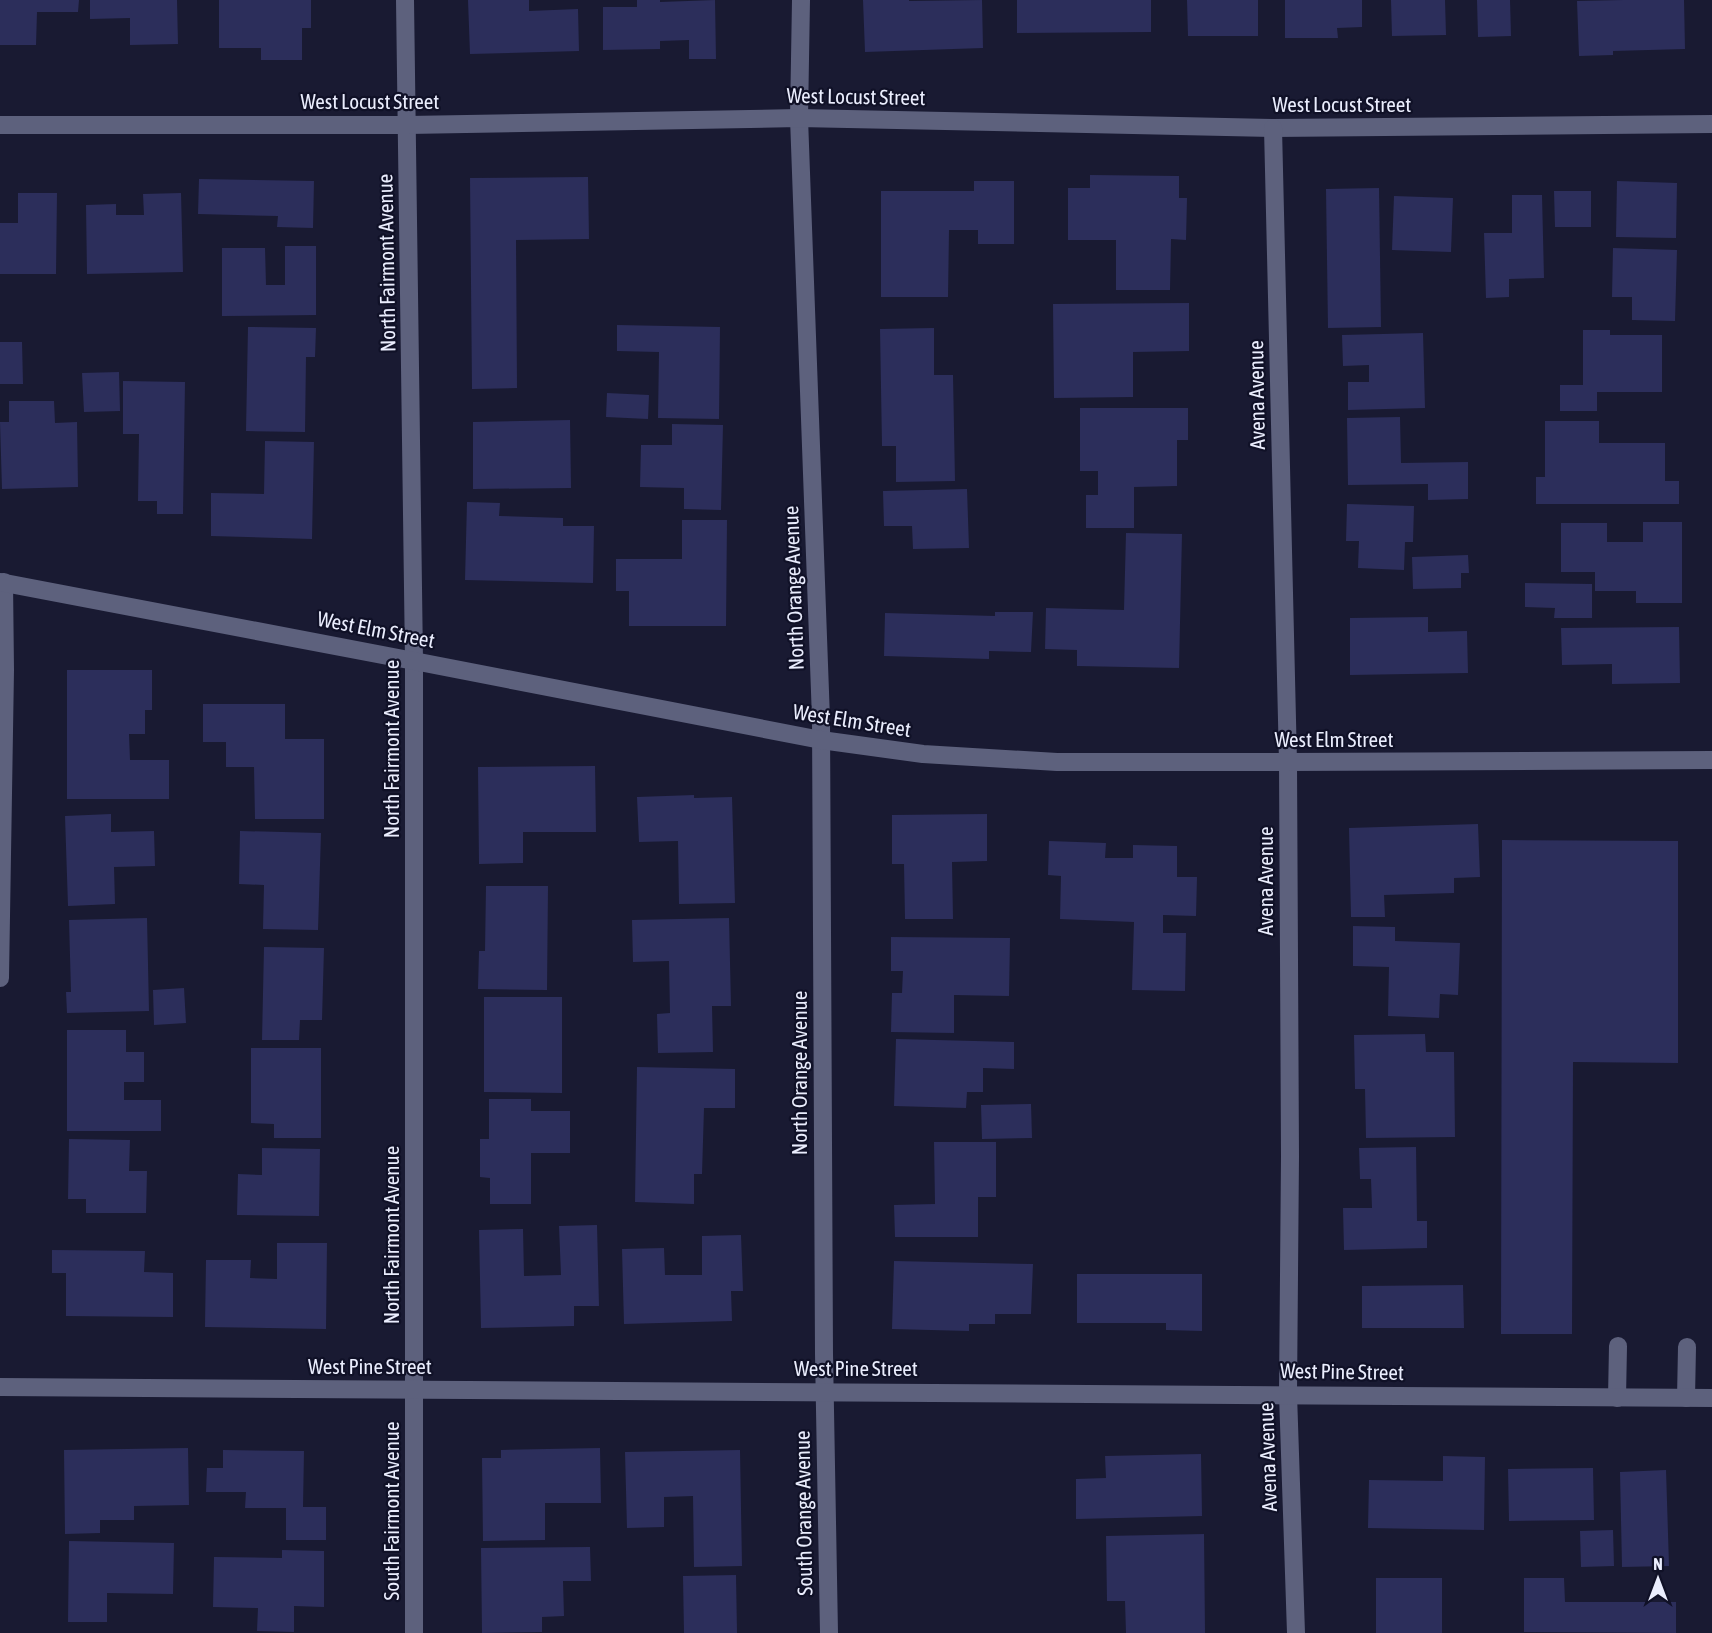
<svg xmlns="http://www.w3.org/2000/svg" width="1712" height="1633" viewBox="0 0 1712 1633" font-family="'Asap Condensed',sans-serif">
<rect width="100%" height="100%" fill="#191a32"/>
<g fill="#2c2e5b">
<path d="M0,0H79L78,12H37L36,45H0Z"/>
<path d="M90,0H177L178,44L130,45V18L90,19Z"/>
<path d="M219,0H311V28H302V60H261V48H219Z"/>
<path d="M468,0H529V11L578,9L579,51L470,54Z"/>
<path d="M637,0H660V2L715,0L716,59H689V40L660,41V49L603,50V7H637Z"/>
<path d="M863,0H909V1L982,0L983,48L865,52Z"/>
<path d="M1017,0H1151V32L1017,33Z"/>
<path d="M1187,0H1258V36H1188Z"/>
<path d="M1285,0H1362V27L1337,28L1338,38H1285Z"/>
<path d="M1391,0H1445L1446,35L1392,36Z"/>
<path d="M1477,0H1510L1511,36L1478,37Z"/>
<path d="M1623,0H1684L1685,49L1613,51V55L1579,56L1577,1Z"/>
<path d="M1090,175L1179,176V198H1187L1186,240L1171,239L1170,290H1116V240H1068V188H1090Z"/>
<path d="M588,177L589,239L516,240L517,388L472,389L470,178Z"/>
<path d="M199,179L314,181L313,228L277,227L278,216L198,214Z"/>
<path d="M974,181H1014V244H978V230H949L948,297H881V191H974Z"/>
<path d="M1617,181L1677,183L1676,238L1616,237Z"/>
<path d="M1379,188L1381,327L1328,328L1326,189Z"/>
<path d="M1554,191H1591V227H1555Z"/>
<path d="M18,193H57L56,274H0V223H18Z"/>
<path d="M181,193L183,272L87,274L86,205L116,204V215H144L143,194Z"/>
<path d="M1512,195H1542L1544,278L1509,279V297L1486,298L1484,233H1512Z"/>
<path d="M1394,196L1453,198L1451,252L1392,250Z"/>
<path d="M285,246H316V315L222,316V248H265L266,285H285Z"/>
<path d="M1613,248L1677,250L1675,321L1632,320V297H1612Z"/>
<path d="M1189,303V351L1133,352V397L1054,398L1053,304Z"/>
<path d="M617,325L720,327L719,419L658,418L659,352L617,351Z"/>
<path d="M248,327L316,328L315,357H306L305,432L246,431Z"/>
<path d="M934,328V375H953L955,481L896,482V446H882L880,329Z"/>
<path d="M1583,330H1610V335H1662V392H1597V411H1560V385H1583Z"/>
<path d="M1423,333L1425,408L1348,410V382H1369V365L1343,366L1342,335Z"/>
<path d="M0,342H22L23,384H0Z"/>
<path d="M119,372L120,411L84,412L82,373Z"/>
<path d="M123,381L185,382L183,514H157V501H138L139,434H123Z"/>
<path d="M607,393L649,395L648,419L606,417Z"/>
<path d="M9,401H54L55,423L77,422L78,487L2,489L0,422H9Z"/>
<path d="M1080,408H1188V440H1177V486L1134,487V528H1086V495H1098V471H1080Z"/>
<path d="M1400,417L1401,463L1468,462V499L1428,500V484L1348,485L1347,418Z"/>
<path d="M570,420L571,488L473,489V422Z"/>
<path d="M1545,421H1599V443H1665V481H1679V504H1536V477H1545Z"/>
<path d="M672,424L723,425L721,510L684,509V488L640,487L641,445H672Z"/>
<path d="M265,441L314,442L312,539L211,536V493L264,494Z"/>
<path d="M967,489L969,548L913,549L912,526H884L883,491Z"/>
<path d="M467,502L500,503L499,516L563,518V526H594L593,583L465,580Z"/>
<path d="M1347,504L1414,506L1413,542H1405L1404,570L1358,568L1359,541H1346Z"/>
<path d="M682,520H727L726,626H629V591H616V559H682Z"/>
<path d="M1643,522H1682V603H1636V591H1595V572H1561V523H1607V542H1643Z"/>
<path d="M1126,533L1182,534L1179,668L1077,666V650L1045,649L1046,608L1124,610Z"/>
<path d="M1468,555L1469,573H1461V588L1413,589L1412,557Z"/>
<path d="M1525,583L1592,584V618H1554L1555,608L1525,607Z"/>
<path d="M995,612H1033L1031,652L989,651V659L884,656L885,613L995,616Z"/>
<path d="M1428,617V632L1467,631L1468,673L1350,675V618Z"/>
<path d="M1679,627L1680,683L1612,684V664L1562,665L1561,628Z"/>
<path d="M67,670H152V710H145V734H129L130,760H169V799H67Z"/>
<path d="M203,704H285V739H324V819H255L254,767H226V742H203Z"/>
<path d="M595,766L596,832H523V863L479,864L478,767Z"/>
<path d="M694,795V798L732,797L735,903L679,904L678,841L639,842L637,797Z"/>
<path d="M111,814V832L154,831L155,866L114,867L115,904L68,906L65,816Z"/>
<path d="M987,814V861L952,862L953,919H905L904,864H892V815Z"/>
<path d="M1478,824L1480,877L1454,878V893L1384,895L1385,917H1351L1349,828Z"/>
<path d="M240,831L321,833L318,930L263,929L264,885L239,884Z"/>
<path d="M1502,840L1678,841V1063L1573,1062L1572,1334H1501Z"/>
<path d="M1049,841L1106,843L1105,858H1133V845L1177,846V877H1197L1196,916L1163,915V933H1186L1185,991L1132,990L1134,922L1060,919L1061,876L1048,875Z"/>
<path d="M486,886H548L547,990L478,989L479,951H485Z"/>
<path d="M147,918L149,1011L67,1013L66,992H71L69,920Z"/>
<path d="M729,918L731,1006H712L713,1052L658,1053L657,1014L670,1013L669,961L633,962L632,920Z"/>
<path d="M1353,926L1395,927V941L1460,943L1458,995L1440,994L1439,1018L1388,1016L1389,967L1353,966Z"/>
<path d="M891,937L1010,938L1009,996L954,995V1033L891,1032L892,993H902L903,971H891Z"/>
<path d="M264,947L324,948L322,1020H300L299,1040H262Z"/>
<path d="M184,988L186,1023L154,1025L153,990Z"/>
<path d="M484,997H562V1093L484,1092Z"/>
<path d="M67,1030H126V1052H144V1082H124V1100H161V1131H67Z"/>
<path d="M1425,1034L1426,1052H1454L1455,1137L1366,1138L1365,1089H1355L1354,1035Z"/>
<path d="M896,1039L1014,1042V1069L983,1068V1092H967L966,1108L894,1106Z"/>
<path d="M251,1048H321V1138H274V1124L251,1123Z"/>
<path d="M637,1067L735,1069V1108H704L702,1174H694V1204L635,1202Z"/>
<path d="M489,1099H531V1111H570V1153H531V1204H490V1178L480,1177V1139H489Z"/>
<path d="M1031,1104L1032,1138L982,1139L981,1105Z"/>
<path d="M69,1139L130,1140L129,1171H147L146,1213H86V1199H68Z"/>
<path d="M934,1142H996V1197H978V1237H895L894,1205L935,1204Z"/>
<path d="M1416,1147L1417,1221H1427V1248L1344,1250L1343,1208H1372L1371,1179H1360L1359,1148Z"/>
<path d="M262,1148L320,1149L319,1216L237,1215L238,1174L262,1175Z"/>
<path d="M597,1225L599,1306H574V1326L481,1328L479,1230L523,1229L524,1276L561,1275L559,1226Z"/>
<path d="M741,1235L743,1291H731L732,1321L624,1324L622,1249L664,1248L665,1275H702V1236Z"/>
<path d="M277,1243H327L326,1329L205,1327L206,1260H251L250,1278L277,1279Z"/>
<path d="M52,1250L145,1251L144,1272L173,1273V1317L66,1316V1273H52Z"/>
<path d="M894,1261L1033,1264L1031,1314H995V1324H969V1331L892,1329Z"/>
<path d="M1077,1274H1202V1331L1166,1330V1323H1077Z"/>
<path d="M1463,1285L1464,1328H1362V1286Z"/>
<path d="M188,1448L189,1505L134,1506V1520H100V1533L65,1534L64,1450Z"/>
<path d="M600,1448L601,1503H545V1540L483,1541L482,1458H501V1450Z"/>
<path d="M223,1450L304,1451L303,1507H326V1540H286V1508H245L246,1492H206L207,1468H223Z"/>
<path d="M740,1450L742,1566L694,1567L693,1496L664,1497V1527L627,1528L625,1452Z"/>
<path d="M1201,1454L1202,1516L1076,1519V1479L1106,1478L1105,1456Z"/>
<path d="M1443,1456L1485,1457L1484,1530L1368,1528L1369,1480L1443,1481Z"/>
<path d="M1593,1468L1594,1520L1509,1521L1508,1469Z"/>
<path d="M1666,1470L1669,1566L1622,1567L1620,1472Z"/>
<path d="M1613,1530L1614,1566L1581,1567L1580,1531Z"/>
<path d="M1204,1534L1205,1633H1126L1125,1601H1107L1106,1536Z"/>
<path d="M69,1541L174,1543L173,1594L107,1593V1622H68Z"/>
<path d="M590,1547L591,1581H563L564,1616L542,1617V1632L482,1633L481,1548Z"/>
<path d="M282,1550L324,1551V1607L294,1606V1632L257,1631L258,1608L213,1607L214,1557L282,1558Z"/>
<path d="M736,1575L737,1633H684L683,1576Z"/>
<rect x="1376" y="1578" width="66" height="55"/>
<path d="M1524,1578H1564L1565,1602H1676V1633L1524,1632Z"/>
</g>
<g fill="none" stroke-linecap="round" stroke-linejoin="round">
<g stroke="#5d617d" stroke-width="18">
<path d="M1617,1398L1618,1346"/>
<path d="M1686,1398L1687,1347"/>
</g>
<g stroke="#5d617d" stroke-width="18">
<path d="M405,0L414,661V1633"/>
<path d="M801,0L799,118L821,719L824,1354L829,1633"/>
<path d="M0,125H408L799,118L1273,128L1712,124"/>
<path d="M1273,128L1288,762L1290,1156L1288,1394L1296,1633"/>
<path d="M0,978L5,670L4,582"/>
</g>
<g stroke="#5d617d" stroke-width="18">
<path d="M0,582L414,661L821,740L923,754L1057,762H1288L1712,760"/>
<path d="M0,1387L1712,1398"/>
</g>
</g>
<g text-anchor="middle" stroke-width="4.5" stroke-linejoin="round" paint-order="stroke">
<g font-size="21" fill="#eaedfd" stroke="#101127">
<text transform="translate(856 97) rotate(1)" y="7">West Locust Street</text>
<text x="370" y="109">West Locust Street</text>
<text x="1342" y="112">West Locust Street</text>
<text transform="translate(387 263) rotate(-91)" y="7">North Fairmont Avenue</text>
<text transform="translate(1257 395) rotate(-91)" y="7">Avena Avenue</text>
<text transform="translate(794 588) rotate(-92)" y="7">North Orange Avenue</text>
<text transform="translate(376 630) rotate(11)" y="7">West Elm Street</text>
<text transform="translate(852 721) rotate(9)" y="7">West Elm Street</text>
<text x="1334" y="747">West Elm Street</text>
<text transform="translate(392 749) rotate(-90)" y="7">North Fairmont Avenue</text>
<text transform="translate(1266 881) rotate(-90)" y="7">Avena Avenue</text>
<text transform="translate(800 1073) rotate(-90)" y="7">North Orange Avenue</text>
<text transform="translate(392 1235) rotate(-90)" y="7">North Fairmont Avenue</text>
<text x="370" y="1374">West Pine Street</text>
<text x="856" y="1376">West Pine Street</text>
<text transform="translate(1342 1372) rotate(1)" y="7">West Pine Street</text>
<text transform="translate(1268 1457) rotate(-92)" y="7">Avena Avenue</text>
<text transform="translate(392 1511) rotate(-90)" y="7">South Fairmont Avenue</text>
<text transform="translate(804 1513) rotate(-91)" y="7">South Orange Avenue</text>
</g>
</g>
<g transform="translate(1658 1579)" stroke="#101127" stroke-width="4.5" paint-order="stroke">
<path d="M0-4.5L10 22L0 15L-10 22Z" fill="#eaedfd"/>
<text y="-9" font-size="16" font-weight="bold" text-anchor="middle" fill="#eaedfd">N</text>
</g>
</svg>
